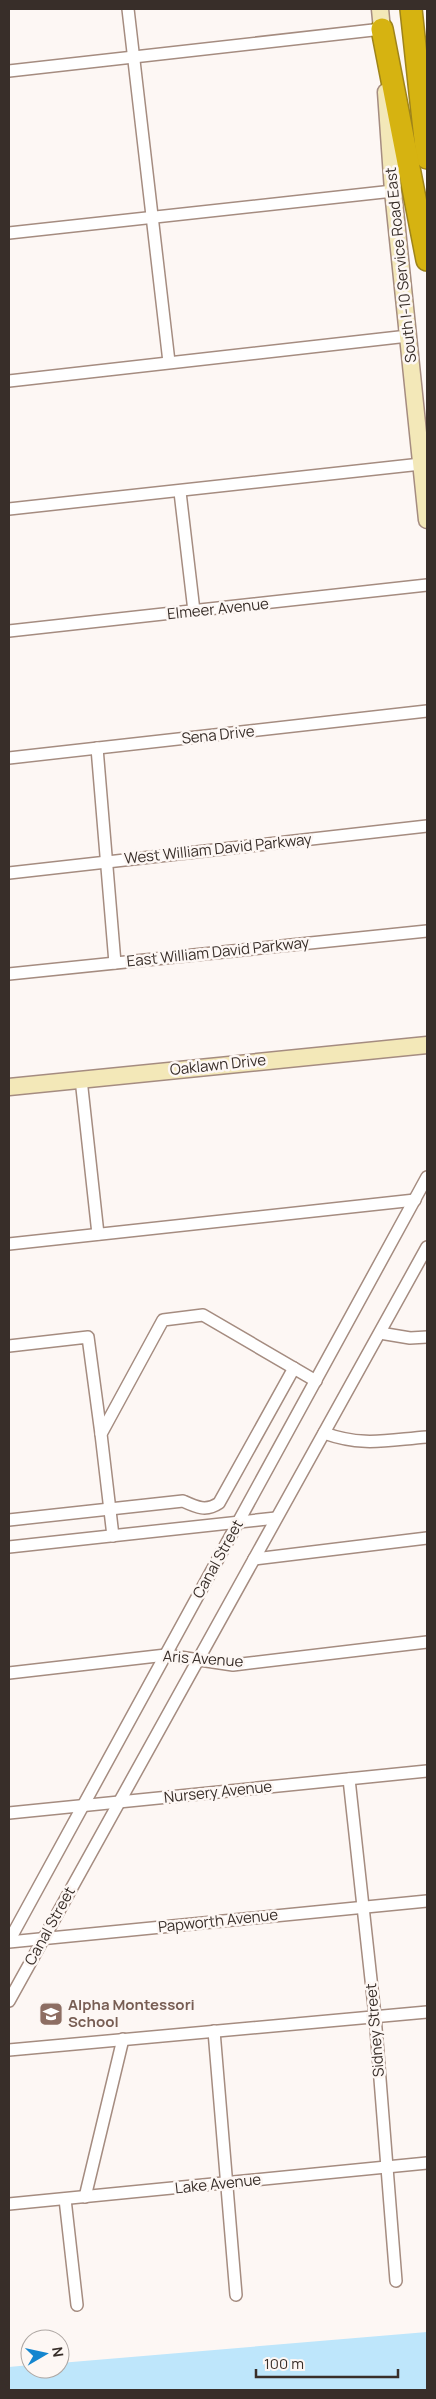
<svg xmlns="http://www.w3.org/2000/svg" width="436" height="2399" viewBox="0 0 436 2399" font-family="Manrope,sans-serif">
<rect width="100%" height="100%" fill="#fdf7f4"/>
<path fill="#bee6fb" d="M427,2332V2390H9V2367L30,2365V2369H60V2363Z"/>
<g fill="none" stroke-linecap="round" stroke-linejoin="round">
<g stroke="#a58c80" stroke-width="14">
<g id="street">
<path d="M128,9L169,362"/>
<path d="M9,71L382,29"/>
<path d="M9,233L393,191"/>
<path d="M9,381L408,336"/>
<path d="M180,492L194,611"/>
<path d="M9,509L421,464"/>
<path d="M9,631L427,585"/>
<path d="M97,748L115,963"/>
<path d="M9,758L427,711"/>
<path d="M9,873L427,826"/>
<path d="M9,974L427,931"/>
<path d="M81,1079L98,1234"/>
<path d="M9,1244L415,1200"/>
<path d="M380,1333L410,1338L427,1337"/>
<path d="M9,1346L88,1337L101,1434"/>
<path d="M324,1433C363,1447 387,1440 427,1437"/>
<path d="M9,1520L183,1501C196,1507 206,1512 219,1503L294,1368"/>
<path d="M113,1536L101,1434L163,1320L203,1315L316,1381"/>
<path d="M9,1547L276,1518"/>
<path d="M254,1559L427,1538"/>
<path d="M9,1673L166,1655L233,1665L427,1642"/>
<path d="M349,1779L375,2016L396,2281"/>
<path d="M9,1813L427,1771"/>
<path d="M9,1941L427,1177"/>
<path d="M9,1942L427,1901"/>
<path d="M9,2001L427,1247"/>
<path d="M214,2031L236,2295"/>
<path d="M9,2050L427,2012"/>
<path d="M85,2197L123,2039"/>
<path d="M65,2199L77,2305"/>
<path d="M9,2204L427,2163"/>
</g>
</g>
<g stroke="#a58c80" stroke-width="19">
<g id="secondary">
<path d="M380,9L383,40"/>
<path d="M386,92L393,191L427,520"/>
<path d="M9,1087L427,1045"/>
</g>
</g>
<g stroke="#9f8419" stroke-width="24">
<g id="highway">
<path d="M411,9L427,158"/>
<path d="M382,29L427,260"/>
</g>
</g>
<use href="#street" stroke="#fff" stroke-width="11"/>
<use href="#secondary" stroke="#f3e8b8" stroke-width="16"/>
<use href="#highway" stroke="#d6b311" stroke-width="21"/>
</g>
<defs>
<g id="school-square" transform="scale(1.25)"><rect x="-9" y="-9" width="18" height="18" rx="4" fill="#8d6e63" stroke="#fdf7f4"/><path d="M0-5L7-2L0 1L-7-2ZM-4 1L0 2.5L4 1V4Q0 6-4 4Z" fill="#fff"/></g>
</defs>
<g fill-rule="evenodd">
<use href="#school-square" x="51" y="2014"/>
</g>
<g text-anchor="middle" stroke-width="5" stroke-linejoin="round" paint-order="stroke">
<g font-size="15" fill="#382e29" stroke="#fdf7f4">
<text transform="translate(401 265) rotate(-96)" y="5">South I-10 Service Road East</text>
<text transform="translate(218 609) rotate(-6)" y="5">Elmeer Avenue</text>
<text transform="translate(218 735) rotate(-6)" y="5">Sena Drive</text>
<text transform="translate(218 849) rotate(-6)" y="5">West William David Parkway</text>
<text transform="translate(218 952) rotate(-6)" y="5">East William David Parkway</text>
<text transform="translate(218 1065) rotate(-6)" y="5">Oaklawn Drive</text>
<text transform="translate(218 1559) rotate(-61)" y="5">Canal Street</text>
<text transform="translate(203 1659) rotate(4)" y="5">Aris Avenue</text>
<text transform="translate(218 1792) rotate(-6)" y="5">Nursery Avenue</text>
<text transform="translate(218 1921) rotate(-6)" y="5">Papworth Avenue</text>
<text transform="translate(50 1926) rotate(-61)" y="5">Canal Street</text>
<text transform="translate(375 2030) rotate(-95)" y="5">Sidney Street</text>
<text transform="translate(218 2184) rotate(-6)" y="5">Lake Avenue</text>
</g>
<g font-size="15" font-weight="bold" fill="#785e54" stroke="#fdf7f4" text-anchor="start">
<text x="68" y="2010">Alpha Montessori<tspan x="68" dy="17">School</tspan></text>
</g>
</g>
<rect width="436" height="2399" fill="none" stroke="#382e29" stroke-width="20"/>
<g transform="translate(45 2354) rotate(81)"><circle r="24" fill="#fdf7f4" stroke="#aea7a3"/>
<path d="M0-4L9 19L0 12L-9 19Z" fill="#1486cf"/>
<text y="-8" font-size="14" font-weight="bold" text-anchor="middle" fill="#382e29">N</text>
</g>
<path d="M256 2369v8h142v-8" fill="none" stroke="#382e29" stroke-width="2.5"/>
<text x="264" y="2369" font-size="15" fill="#382e29" stroke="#fdf7f4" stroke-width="4" paint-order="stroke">100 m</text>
</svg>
